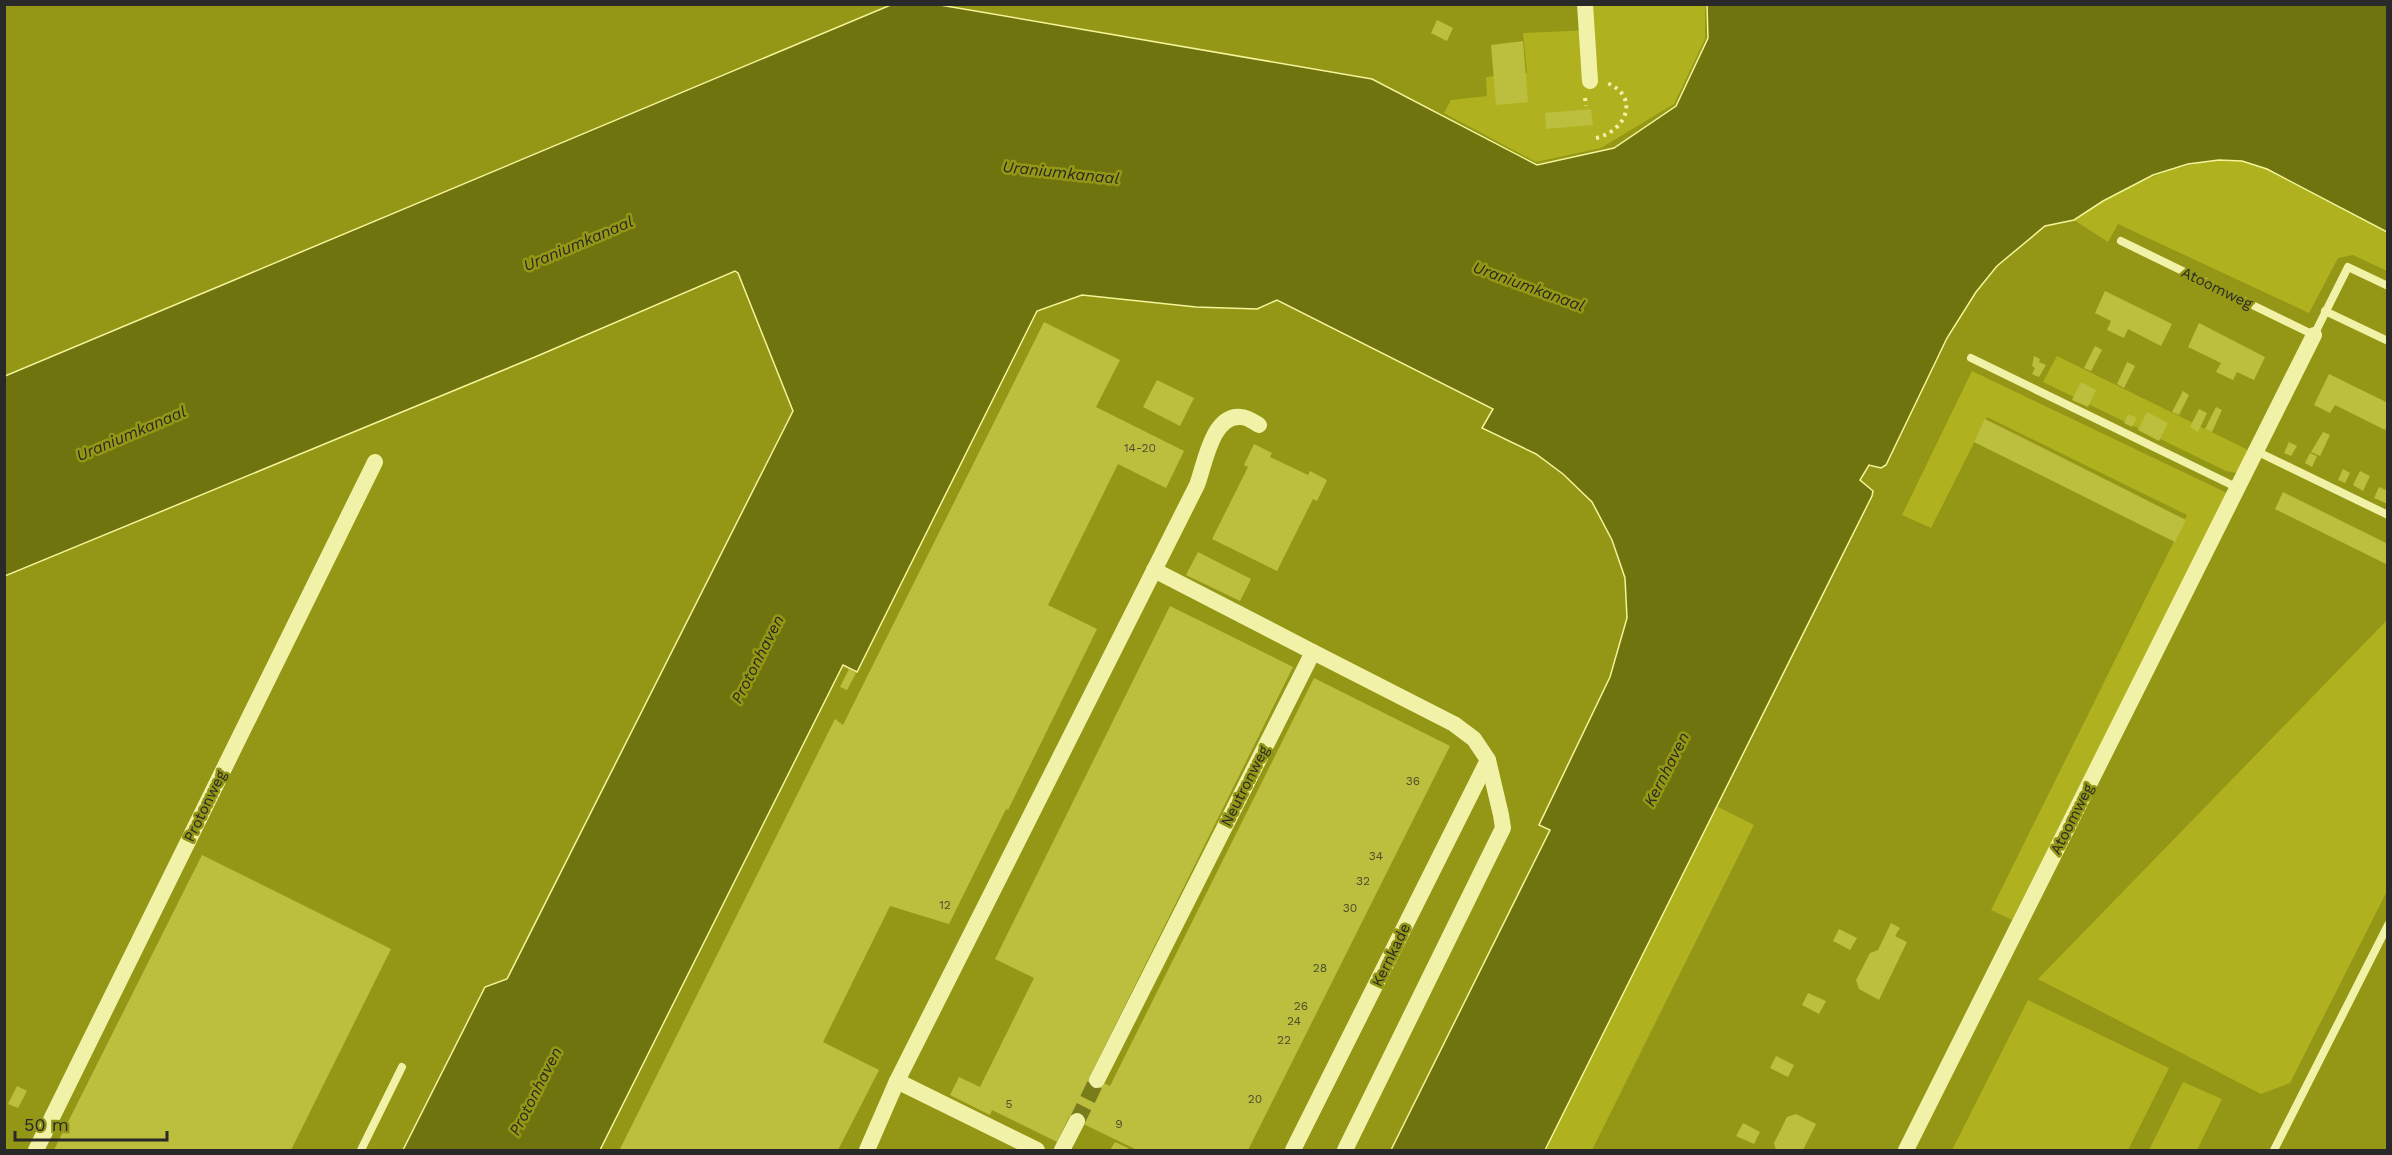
<svg xmlns="http://www.w3.org/2000/svg" width="2392" height="1155" viewBox="0 0 2392 1155" font-family="'Work Sans',sans-serif">
<rect width="100%" height="100%" fill="#949715"/>
<g fill="#afb11e">
<path d="M1591,5H1705V39L1674,104L1601,148L1536,162L1444,113L1451,100L1487,96L1486,77L1527,73L1523,33L1592,30Z"/>
<path d="M2219,160L2242,161L2267,169L2387,232V271L2353,255L2338,258L2309,313L2118,224L2108,242L2074,220C2121,189 2162,167 2219,160Z"/>
<path d="M2057,356L2248,450L2237,473L2226,471L2043,382Z"/>
<path d="M1972,371L2227,493L2012,920L1991,910L2187,515L1987,417L1931,528L1902,515Z"/>
<path d="M2387,620V891L2290,1083L2261,1094L2038,979Z"/>
<path d="M1716,806L1754,825L1592,1150H1545Z"/>
<path d="M2028,1000L2169,1068L2128,1150H1952Z"/>
<path d="M2183,1082L2222,1099L2197,1150H2149Z"/>
</g>
<path fill="#70740e" stroke="#f5f49a" stroke-width="1.5" d="M893,4L940,5L1372,79L1537,165L1614,148L1676,106L1708,38L1707,5H2387V232L2267,169L2242,161L2219,160L2188,164L2153,175L2103,201L2074,220L2045,226L1997,266L1976,292L1947,338L1886,465L1881,468L1869,465L1860,480L1873,491L1872,496L1545,1150H1391L1550,830L1539,825L1610,677L1627,618L1625,578L1612,540L1592,502L1563,474L1536,454L1482,428L1493,409L1277,300L1257,309L1196,307L1082,295L1037,311L857,672L843,665L600,1150H403L485,987L507,979L793,411L738,273L735,271L535,357L5,576V376Z"/>
<g fill="#bcbf3e">
<path d="M1437,20L1453,28L1447,41L1431,33Z"/>
<path d="M1523,41L1528,102L1496,105L1491,45Z"/>
<path d="M1591,109L1593,125L1546,129L1545,113Z"/>
<path d="M2105,291L2172,324L2161,346L2128,329L2124,338L2107,330L2111,321L2095,313Z"/>
<path d="M1044,322L1120,360L1096,407L1184,451L1166,488L1118,464L1048,605L1097,629L1008,810L1006,809L949,924L890,906L823,1042L879,1070L838,1150L620,1149L835,719L843,725Z"/>
<path d="M2199,323L2265,357L2254,380L2237,372L2233,380L2216,372L2221,363L2188,347Z"/>
<path d="M2095,346L2102,350L2091,371L2084,368Z"/>
<path d="M2034,356L2040,359L2039,362L2046,365L2039,377L2032,374L2035,368L2032,366Z"/>
<path d="M2127,362L2135,366L2124,388L2117,384Z"/>
<path d="M2329,374L2388,403V424L2385,430L2335,405L2330,413L2314,405Z"/>
<path d="M1157,380L1194,398L1180,426L1143,407Z"/>
<path d="M2081,382L2096,390L2088,407L2072,400Z"/>
<path d="M2183,391L2189,395L2179,415L2172,412Z"/>
<path d="M2216,407L2222,410L2212,432L2205,429Z"/>
<path d="M2199,409L2207,413L2198,432L2190,427Z"/>
<path d="M2147,412L2168,423L2159,441L2138,430Z"/>
<path d="M2128,414L2137,418L2132,427L2124,423Z"/>
<path d="M1985,419L2186,520L2175,542L1974,442Z"/>
<path d="M2323,432L2330,435L2320,456L2311,452Z"/>
<path d="M2289,442L2297,446L2291,456L2284,453Z"/>
<path d="M1254,444L1272,453L1270,457L1308,475L1310,471L1327,480L1317,501L1313,499L1277,571L1212,539L1248,467L1244,465Z"/>
<path d="M2310,453L2317,456L2312,467L2305,463Z"/>
<path d="M2343,469L2350,473L2345,483L2338,480Z"/>
<path d="M2360,471L2370,476L2363,491L2353,485Z"/>
<path d="M2379,487L2388,491V504L2374,498Z"/>
<path d="M2283,492L2388,544V565L2275,509Z"/>
<path d="M1198,552L1251,579L1240,601L1186,575Z"/>
<path d="M1170,606L1293,667L1090,1076L1097,1080L1110,1086L1314,678L1450,746L1248,1150H1137L1069,1117L1057,1142L992,1110L990,1115L950,1095L959,1077L980,1087L1034,978L995,959Z"/>
<path d="M849,669L856,673L847,690L840,687Z"/>
<path d="M202,855L391,949L291,1150H54Z"/>
<path d="M1891,923L1900,928L1895,936L1907,942L1879,1000L1859,989L1856,980L1870,953L1878,950Z"/>
<path d="M1839,929L1857,938L1850,950L1833,941Z"/>
<path d="M1808,993L1826,1001L1819,1014L1802,1005Z"/>
<path d="M1776,1056L1794,1065L1788,1077L1770,1068Z"/>
<path d="M17,1086L27,1091L18,1108L8,1104Z"/>
<path d="M1796,1114L1816,1124L1803,1150H1776L1774,1143L1787,1117Z"/>
<path d="M1743,1123L1760,1132L1754,1144L1736,1136Z"/>
<path d="M1115,1142L1128,1148L1127,1150H1110Z"/>
</g>
<g fill="none" stroke-linecap="round" stroke-linejoin="round">
<path stroke="#797c1a" stroke-width="16" stroke-dasharray="16 8" stroke-linecap="butt" d="M1077,1121L1097,1080"/>
<g stroke="#f1f2a8" stroke-width="4" stroke-dasharray="3 4.5" stroke-linecap="butt">
<path d="M1585,98L1586,106"/>
<path d="M1596,138C1627,131 1640,96 1607,83"/>
</g>
<g stroke="#f1f2a8" stroke-width="8">
<path d="M2121,241L2314,335L2348,267L2388,286"/>
<path d="M2325,311L2388,341"/>
<path d="M1971,358L2238,488"/>
<path d="M2256,451L2388,515"/>
<path d="M361,1150L402,1067"/>
<path d="M2274,1150L2388,925"/>
</g>
<g stroke="#f1f2a8" stroke-width="16">
<path d="M1585,4L1590,81"/>
<path d="M1097,1080L1313,652L1154,570"/>
<path d="M897,1081L1037,1150"/>
<path d="M36,1150L375,462"/>
<path d="M867,1150L897,1081L1197,485C1205,464 1212,414 1241,417C1247,417 1254,422 1259,425"/>
<path d="M1062,1150L1077,1121"/>
<path d="M1293,1150L1488,760L1474,739L1454,724L1313,652"/>
<path d="M1345,1150L1503,828L1501,815L1488,760"/>
<path d="M1906,1150L2314,335"/>
</g>
</g>
<g text-anchor="middle" stroke-width="5" stroke-linejoin="round" paint-order="stroke">
<g font-size="12" fill="#4e4e2e">
<text x="1140" y="452">14-20</text>
<text x="1413" y="785">36</text>
<text x="1376" y="860">34</text>
<text x="1363" y="885">32</text>
<text x="945" y="909">12</text>
<text x="1350" y="912">30</text>
<text x="1320" y="972">28</text>
<text x="1301" y="1010">26</text>
<text x="1294" y="1025">24</text>
<text x="1284" y="1044">22</text>
<text x="1255" y="1103">20</text>
<text x="1009" y="1108">5</text>
<text x="1119" y="1128">9</text>
</g>
<g font-size="15" fill="#292929" stroke="#949715">
<text transform="translate(2217 288) rotate(26)" y="5">Atoomweg</text>
<text transform="translate(1245 786) rotate(-63)" y="5">Neutronweg</text>
<text transform="translate(205 806) rotate(-64)" y="5">Protonweg</text>
<text transform="translate(2072 819) rotate(-63)" y="5">Atoomweg</text>
<text transform="translate(1391 955) rotate(-64)" y="5">Kernkade</text>
</g>
<g font-size="16" font-style="italic" fill="#282821" stroke="#949715">
<text transform="translate(1061 172) rotate(6)" y="6">Uraniumkanaal</text>
<text transform="translate(578 243) rotate(-23)" y="6">Uraniumkanaal</text>
<text transform="translate(1529 286) rotate(20)" y="6">Uraniumkanaal</text>
<text transform="translate(131 433) rotate(-23)" y="6">Uraniumkanaal</text>
<text transform="translate(757 659) rotate(-63)" y="6">Protonhaven</text>
<text transform="translate(1666 769) rotate(-63)" y="6">Kernhaven</text>
<text transform="translate(535 1091) rotate(-63)" y="6">Protonhaven</text>
</g>
</g>
<rect width="2392" height="1155" fill="none" stroke="#292929" stroke-width="12"/>
<path d="M15 1131v9h152v-9" fill="none" stroke="#292929" stroke-width="3"/>
<text x="24" y="1131" font-size="18" fill="#292929" stroke="#949715" stroke-width="4.5" paint-order="stroke">50 m</text>
</svg>
